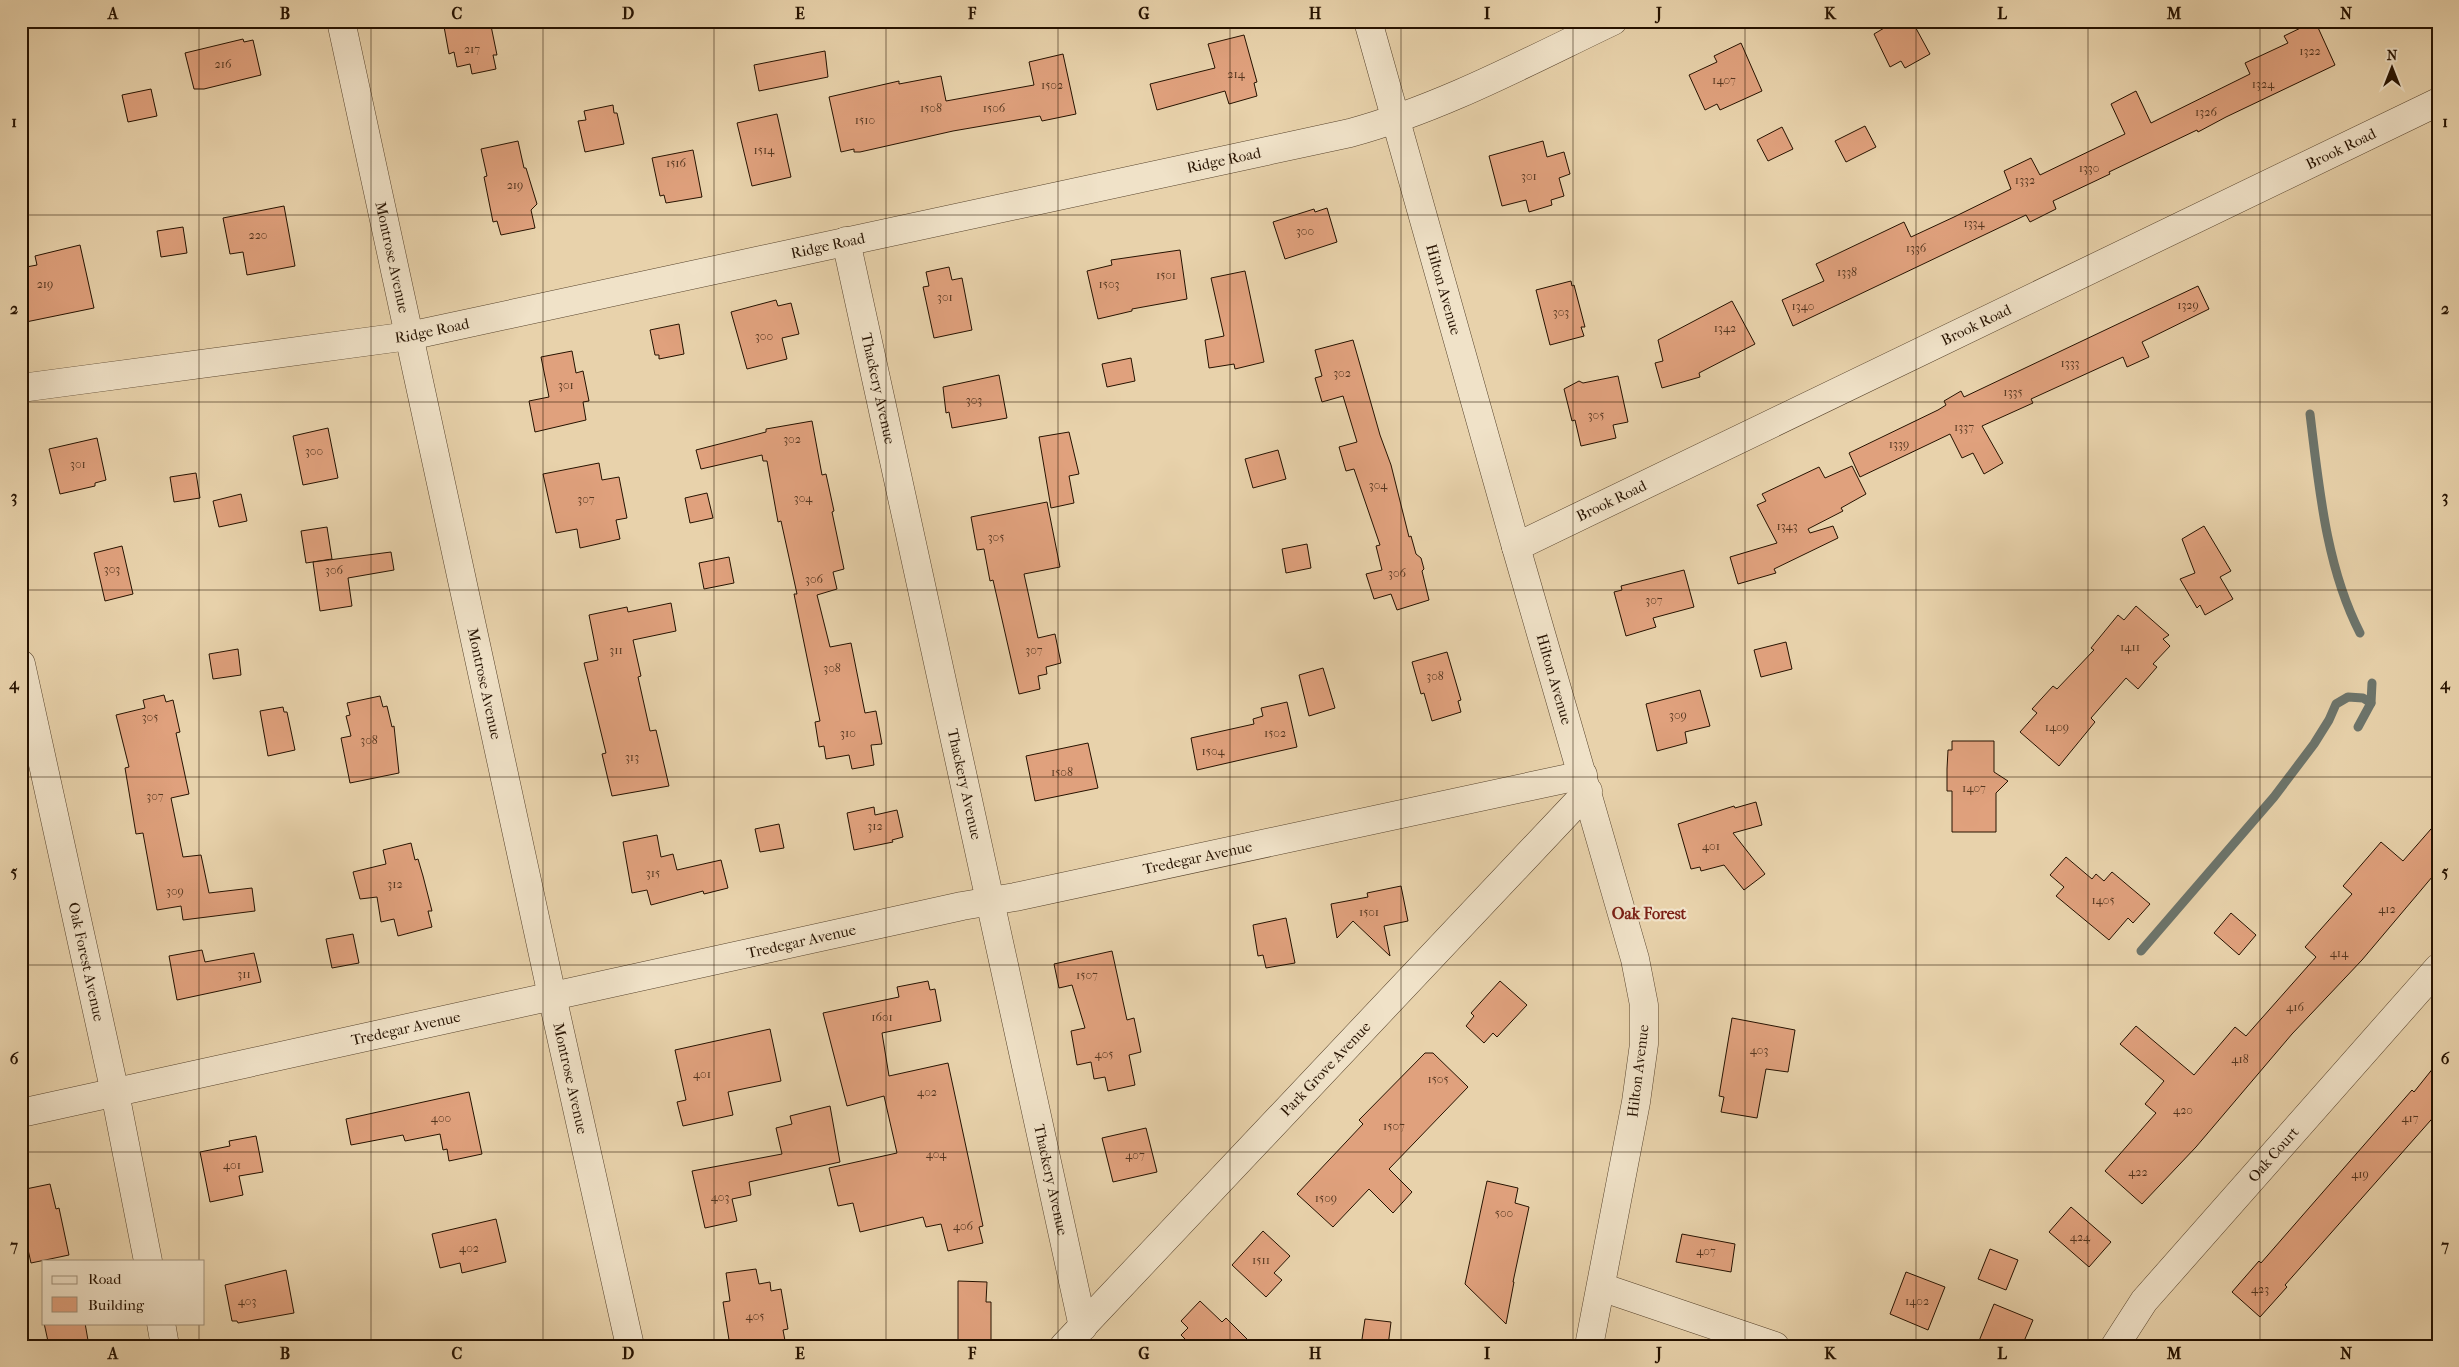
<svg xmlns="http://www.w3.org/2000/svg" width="2459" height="1367" viewBox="0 0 2459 1367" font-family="'IM FELL French Canon',serif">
<rect width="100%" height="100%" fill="#e8d2ab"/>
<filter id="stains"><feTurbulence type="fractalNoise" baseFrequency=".004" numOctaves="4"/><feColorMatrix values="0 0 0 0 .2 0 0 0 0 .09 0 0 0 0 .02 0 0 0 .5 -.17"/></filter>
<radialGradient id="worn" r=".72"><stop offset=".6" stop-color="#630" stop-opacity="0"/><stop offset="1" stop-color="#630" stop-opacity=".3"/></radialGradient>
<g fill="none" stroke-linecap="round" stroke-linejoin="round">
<g stroke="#6c746b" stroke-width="9">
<path d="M2310,414C2319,487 2326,567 2360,633"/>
<path d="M2358,727L2371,703L2372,683"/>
<path d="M2141,951L2274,797L2314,744L2329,720L2336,704L2348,697L2363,698L2371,703"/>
</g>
</g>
<g fill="#e0a17d" stroke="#261200">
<path d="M443,21H490L497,55H493L496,69L472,74L470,64L457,67L454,52L449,54Z"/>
<path d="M1896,21H1912L1930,54L1905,68L1901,61L1890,67L1874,34Z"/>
<path d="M2315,21L2335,65L2226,117L2198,132L2197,130L2109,172L2110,174L2053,201L2056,209L2030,222L2026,215L1793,326L1782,300L1824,281L1816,264L1904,222L1911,237L1954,217L2011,189L2004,171L2031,158L2040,175L2125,134L2111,104L2136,91L2151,123L2250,74L2245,63L2288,43L2284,36Z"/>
<path d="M1244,35L1257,82L1254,83L1257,96L1229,104L1225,91L1157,110L1150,84L1215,68L1208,44Z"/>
<path d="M243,39L244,42L253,40L261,75L204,89H194L185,53Z"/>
<path d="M1741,43L1762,91L1720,110L1717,104L1705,110L1689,75L1717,62L1714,56Z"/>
<path d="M825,51L828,77L759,91L754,65Z"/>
<path d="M1063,54L1076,114L1042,121L1040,116L953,131L860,152H854V149L841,152L829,97L899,81V84L941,76L946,101L1034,85L1029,62Z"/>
<path d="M151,89L157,116L128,122L122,95Z"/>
<path d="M613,105L614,113H617L624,144L585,152L578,121L586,120L584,111Z"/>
<path d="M777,114L791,177L752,186L737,123Z"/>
<path d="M1865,126L1876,147L1846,162L1835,141Z"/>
<path d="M1782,127L1793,149L1768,161L1757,140Z"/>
<path d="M518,141L524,168H526L537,204L531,210L535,228L501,235L497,221L493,222L484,177L487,176L481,149Z"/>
<path d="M1543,141L1547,157L1564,152L1570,174L1559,178L1564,196L1551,200L1552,205L1529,212L1526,200L1502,206L1489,156Z"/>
<path d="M693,150L702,197L666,203L664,195L660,196L652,158Z"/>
<path d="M284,206L295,266L247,275L243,252L230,254L223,218Z"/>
<path d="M1327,208L1337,242L1285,259L1273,222L1314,209L1315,212Z"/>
<path d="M183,227L187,253L161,257L157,231Z"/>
<path d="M80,245L94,308L21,323V268L37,265L35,256Z"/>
<path d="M1180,250L1187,299L1132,309V311L1098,319L1087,271L1112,265L1111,260Z"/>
<path d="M949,267L952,280L962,278L972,330L934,338L923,287L929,286L926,272Z"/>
<path d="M1245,271L1264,362L1235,369L1234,364L1209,368L1205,340L1224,336L1211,278Z"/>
<path d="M1571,281L1572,286L1574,285L1585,327H1581L1584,336L1550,345L1536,290Z"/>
<path d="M2198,286L2209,309L2142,342L2149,357L2127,367L2123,357L2031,399L2033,403L1982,426L2003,463L1984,474L1973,453L1962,458L1950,434L1860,477L1849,453L1938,410L1946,405L1944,401L1961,391L1964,397Z"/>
<path d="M776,300L778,306L791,303L799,334L782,338L787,359L747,369L731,312Z"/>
<path d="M1732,301L1755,344L1699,373L1700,377L1662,388L1655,363L1663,361L1658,340Z"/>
<path d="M679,324L684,354L659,359V355H655L650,330Z"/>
<path d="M1353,340L1380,435L1391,465L1409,537L1411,536L1416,554L1421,558L1424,569L1422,571L1429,600L1397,610L1391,594L1374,599L1366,574L1382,570L1376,546L1380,545L1354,469L1346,471L1339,447L1357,442L1343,396L1322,402L1315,378L1322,376L1315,350Z"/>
<path d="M572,351L576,373L583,371L589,401L583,402L586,420L535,432L529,401L549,397L541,357Z"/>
<path d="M1131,358L1135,381L1107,387L1102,364Z"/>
<path d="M999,375L1007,418L952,428L949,412L946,413L943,387Z"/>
<path d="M1618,376L1628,422L1613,425L1616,438L1581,446L1575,420L1572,421L1564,389L1579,381L1583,383Z"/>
<path d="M812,421L822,475L826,474L834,511L832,512L844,569L833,572L837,589L817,595L830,647L851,643L865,713L876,711L882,744L871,745L874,765L852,769L849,755L826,759L824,746L819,747L815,722L820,721L794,594H797L781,521L778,522L767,461H763L762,455L701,469L696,450L766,432V429Z"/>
<path d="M328,428L338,478L303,485L293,436Z"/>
<path d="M1069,432L1079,474L1069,476L1074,503L1051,508L1039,437Z"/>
<path d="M97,438L106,480L95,483V486L60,494L49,449Z"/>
<path d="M1278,450L1286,479L1253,488L1245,459Z"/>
<path d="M599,463L602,480L619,477L627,518L616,520L620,539L580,548L577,529L556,533L543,474Z"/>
<path d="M1852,466L1866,494L1841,508L1843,511L1808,529L1810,533L1833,526L1838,538L1774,569L1776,573L1738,584L1730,557L1777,543L1757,505L1766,501L1762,494L1819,467L1825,478Z"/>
<path d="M196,473L200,498L174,502L170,477Z"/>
<path d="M707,493L713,518L690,523L685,498Z"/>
<path d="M241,494L247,521L219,527L213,501Z"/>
<path d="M1047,502L1060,567L1024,574L1038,638L1055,634L1061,663L1046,667L1047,674L1038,676L1040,689L1019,694L993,580L990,581L984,549L977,550L971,517Z"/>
<path d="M2204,526L2231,571L2220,577L2233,599L2205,615L2200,605L2197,608L2180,579L2195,573L2182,539Z"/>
<path d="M327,527L332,559L306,563L301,531Z"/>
<path d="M1307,544L1311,568L1286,573L1282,549Z"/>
<path d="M122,546L133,594L105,601L94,553Z"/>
<path d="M391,552L394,570L348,578L352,606L320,611L313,562Z"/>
<path d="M729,557L734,583L704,589L699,563Z"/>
<path d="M1684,570L1694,607L1653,618L1656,627L1626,636L1614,592L1622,590L1621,586Z"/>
<path d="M671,603L676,631L633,640L641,676L638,677L650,731L656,730L669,786L612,796L602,754L606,753L584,663L598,660L589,615L627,607L628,612Z"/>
<path d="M2136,606L2169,635L2163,639L2170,646L2153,664L2157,667L2138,689L2126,678L2091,718L2095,722L2059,766L2020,732L2037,713L2032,709L2053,686L2057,689L2094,650L2091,648L2118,615L2124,620Z"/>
<path d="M1786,642L1792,669L1761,677L1754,650Z"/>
<path d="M238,649L241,675L213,679L209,654Z"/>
<path d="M1447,652L1461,700L1458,701L1461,712L1432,721L1424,693L1421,694L1412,662Z"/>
<path d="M1323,668L1335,708L1309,716L1299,675Z"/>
<path d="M1700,690L1710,726L1685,732L1687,743L1657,751L1646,704Z"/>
<path d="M164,695L166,702L173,700L180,732L176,733L189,794L171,798L183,857L201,855L209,893L252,888L255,911L183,920L181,906L157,910L143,833L136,834L125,768L129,767L116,715L145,708L143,700Z"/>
<path d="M380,696L383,707L387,706L392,727L394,726L399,773L350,783L341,738L351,736L346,716L350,715L347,703Z"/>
<path d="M1287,702L1297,747L1197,770L1191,738L1254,724L1253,719L1263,716L1261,708Z"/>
<path d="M283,707L284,712H287L295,750L268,756L260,711Z"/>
<path d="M1952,741H1994V772L2008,781L1996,793V832H1952V791H1947V769L1948,750H1952Z"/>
<path d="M1088,743L1098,788L1035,801L1026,756Z"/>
<path d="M1756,802L1762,825L1733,833L1765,874L1744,890L1724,865L1701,871L1700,867L1691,869L1678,824L1734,806L1735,808Z"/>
<path d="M874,807L875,815L897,810L903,837L892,840L893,842L854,850L847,813Z"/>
<path d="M2438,821V870L2362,960L2292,1034L2196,1147L2142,1204L2105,1171L2156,1113L2145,1104L2164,1081L2120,1044L2136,1026L2194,1075L2235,1027L2246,1036L2316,957L2305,947L2352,894L2343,886L2381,842L2403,861Z"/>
<path d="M779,824L784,848L760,852L755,829Z"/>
<path d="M657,835L661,857L673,854L677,870L721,860L728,888L704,894L703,891L651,905L647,890L632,893L623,842Z"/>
<path d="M411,843L415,860L418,859L423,876L432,911H428L432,927L398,936L394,919L381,922L377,897L360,899L353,872L386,864L383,850Z"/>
<path d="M2066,857L2092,879L2096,874L2104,881L2112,872L2150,904L2133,923L2128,918L2109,940L2056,896L2064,887L2050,875Z"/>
<path d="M1401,886L1408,921L1384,926L1390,956L1353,921L1337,938L1331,904L1368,897L1367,893Z"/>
<path d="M2231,913L2256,935L2239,955L2214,933Z"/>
<path d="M1286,918L1295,963L1266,968L1263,955L1258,956L1253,925Z"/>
<path d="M353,934L359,963L332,968L326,939Z"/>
<path d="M202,950L205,962L254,953L261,982L177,1000L169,956Z"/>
<path d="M1112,951L1127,1020L1134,1018L1141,1052L1129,1055L1135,1085L1108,1091L1105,1077L1094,1079L1091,1062L1077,1065L1071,1031L1085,1028L1072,985L1059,988L1054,964Z"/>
<path d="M928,981L930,990L935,989L941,1021L882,1033L889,1076L948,1063L983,1226L979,1227L983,1243L948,1251L941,1224L926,1227L923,1217L860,1232L853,1203L838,1206L829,1168L897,1153L884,1096L847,1106L823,1013L899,997L897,987Z"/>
<path d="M1500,981L1527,1005L1497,1037L1493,1033L1484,1043L1466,1026L1474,1016L1471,1013Z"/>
<path d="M1732,1018L1795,1030L1788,1072L1766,1069L1757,1118L1721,1112L1724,1097L1719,1096Z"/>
<path d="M770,1029L781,1081L728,1092L733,1115L683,1126L677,1102L686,1100L675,1050Z"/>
<path d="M1425,1053H1433L1468,1087L1389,1169L1412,1192L1393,1213L1369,1189L1333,1227L1297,1194L1363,1124L1359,1120Z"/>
<path d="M2438,1062V1112L2285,1285L2287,1287L2260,1317L2232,1292L2259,1261L2261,1263L2412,1090L2414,1092Z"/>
<path d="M469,1092L482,1154L449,1161L447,1149L443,1150L440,1134L405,1141L403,1135L351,1145L346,1119Z"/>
<path d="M830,1106L840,1162L749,1182L751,1195L732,1199L737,1221L705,1228L692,1171L782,1154L776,1128L792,1124L790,1116Z"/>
<path d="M1146,1128L1157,1172L1113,1182L1102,1138Z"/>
<path d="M256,1136L263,1172L239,1176L243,1195L210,1202L200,1152L230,1146L229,1141Z"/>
<path d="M1487,1181L1518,1188L1515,1203L1529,1207L1513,1282H1514L1506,1324L1465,1284Z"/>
<path d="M50,1184L56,1209L59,1208L69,1255L31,1263L21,1218V1190Z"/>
<path d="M2071,1207L2111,1242L2089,1267L2049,1232Z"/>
<path d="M496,1219L506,1262L462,1273L460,1263L440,1268L432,1234Z"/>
<path d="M1263,1231L1290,1256L1274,1273L1282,1280L1266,1297L1232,1265Z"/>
<path d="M1682,1234L1735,1244L1731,1272L1676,1262Z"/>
<path d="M1990,1249L2018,1260L2006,1290L1978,1279Z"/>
<path d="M756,1269L759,1284L770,1282L771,1291L781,1289L788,1329L783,1330L786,1346H730L723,1302L730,1301L726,1273Z"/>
<path d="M286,1270L294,1313L238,1323L237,1321H232L225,1285Z"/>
<path d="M1906,1272L1945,1287L1928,1330L1890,1314Z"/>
<path d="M958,1281L987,1282L986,1302H991V1340H983V1346H958Z"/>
<path d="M1200,1301L1222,1322L1226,1318L1254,1346H1192L1181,1335L1188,1328L1181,1321Z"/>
<path d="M1994,1304L2033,1320L2022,1346H1977Z"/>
<path d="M1365,1319L1391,1322L1388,1346H1361Z"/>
<path d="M44,1323H85L89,1346H49Z"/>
</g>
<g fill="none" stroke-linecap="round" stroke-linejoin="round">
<g stroke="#56422b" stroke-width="29">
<g id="minor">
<path id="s1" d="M341,21L552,996L630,1346"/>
<path id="s2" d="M1368,21L1516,547L1635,959L1644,1005V1044L1636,1102L1589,1346"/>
<path id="s3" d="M846,241L1083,1327"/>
<path id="s4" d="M21,388L409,336L1350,133C1442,108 1527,62 1613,21"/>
<path id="s5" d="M1516,547L2438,102"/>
<path id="s6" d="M21,664L115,1093L148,1261"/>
<path id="s7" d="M21,1113L962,906L1015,897L1583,775"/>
<path d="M1601,1287L1775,1346"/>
<path d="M161,1323L165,1346"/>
<path id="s8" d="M1064,1346L1588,791"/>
<path id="s9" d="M2115,1346L2144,1301L2438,968"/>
</g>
</g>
<use href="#minor" stroke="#f0e2c8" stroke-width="28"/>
</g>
<path fill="none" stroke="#261200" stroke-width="1" stroke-opacity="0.55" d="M199,21V1261M371,21V1346M543,21V1346M714,21V1346M886,21V1346M1058,21V1346M1230,21V1346M1401,21V1346M1573,21V1346M1745,21V1346M1916,21V1346M2088,21V1346M2260,21V1346M21,215H2438M21,402H2438M21,590H2438M21,777H2438M21,965H2438M21,1152H2438M199,1323V1346"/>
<g text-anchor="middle" stroke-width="4.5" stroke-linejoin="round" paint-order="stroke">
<g font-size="12" fill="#54361f">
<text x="472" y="53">217</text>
<text x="2310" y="55">1322</text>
<text x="223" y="68">216</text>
<text x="1236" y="78">214</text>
<text x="1724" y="84">1407</text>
<text x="2263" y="88">1324</text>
<text x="1052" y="89">1502</text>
<text x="931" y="112">1508</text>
<text x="994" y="112">1506</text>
<text x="2206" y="116">1326</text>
<text x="865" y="124">1510</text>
<text x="764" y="154">1514</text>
<text x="676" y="167">1516</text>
<text x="2089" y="172">1330</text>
<text x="1529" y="180">301</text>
<text x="2025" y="184">1332</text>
<text x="515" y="189">219</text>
<text x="1974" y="227">1334</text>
<text x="1305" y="235">300</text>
<text x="258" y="239">220</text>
<text x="1916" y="252">1336</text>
<text x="1847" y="276">1338</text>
<text x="1166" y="279">1501</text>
<text x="45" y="288">219</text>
<text x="1109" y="288">1503</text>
<text x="945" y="301">301</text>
<text x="2188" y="309">1329</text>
<text x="1803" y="310">1340</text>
<text x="1561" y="316">303</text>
<text x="1725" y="332">1342</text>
<text x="764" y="340">300</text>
<text x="2070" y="367">1333</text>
<text x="1342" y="377">302</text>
<text x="566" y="389">301</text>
<text x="2013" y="396">1335</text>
<text x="974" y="404">303</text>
<text x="1596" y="419">305</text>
<text x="1964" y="431">1337</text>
<text x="792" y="443">302</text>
<text x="1899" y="448">1339</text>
<text x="314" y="455">300</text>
<text x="78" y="468">301</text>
<text x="1378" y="489">304</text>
<text x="803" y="502">304</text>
<text x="586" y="503">307</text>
<text x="1787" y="530">1343</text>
<text x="996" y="541">305</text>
<text x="112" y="573">303</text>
<text x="334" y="574">306</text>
<text x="1397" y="577">306</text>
<text x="814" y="583">306</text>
<text x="1654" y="604">307</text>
<text x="2130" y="651">1411</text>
<text x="616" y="654">311</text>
<text x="1034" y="654">307</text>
<text x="832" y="672">308</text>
<text x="1435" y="680">308</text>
<text x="1678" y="719">309</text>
<text x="150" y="721">305</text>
<text x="2057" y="731">1409</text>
<text x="848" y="737">310</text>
<text x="1275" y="737">1502</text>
<text x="369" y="744">308</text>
<text x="1213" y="755">1504</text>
<text x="632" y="761">313</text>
<text x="1062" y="776">1508</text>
<text x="1974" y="792">1407</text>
<text x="155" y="800">307</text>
<text x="875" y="830">312</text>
<text x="1711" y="850">401</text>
<text x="653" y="877">315</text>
<text x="395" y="888">312</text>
<text x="175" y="895">309</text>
<text x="2103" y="904">1405</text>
<text x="2387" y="913">412</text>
<text x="1369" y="916">1501</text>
<text x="2339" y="957">414</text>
<text x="244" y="978">311</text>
<text x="1087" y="979">1507</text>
<text x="2295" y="1011">416</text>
<text x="882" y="1021">1601</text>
<text x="1759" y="1054">403</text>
<text x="1104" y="1058">405</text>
<text x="2240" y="1063">418</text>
<text x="702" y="1078">401</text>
<text x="1438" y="1083">1505</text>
<text x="927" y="1096">402</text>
<text x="2183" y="1114">420</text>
<text x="441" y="1122">400</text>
<text x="2410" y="1122">417</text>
<text x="1394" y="1130">1507</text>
<text x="936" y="1158">404</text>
<text x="1135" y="1159">407</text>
<text x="232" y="1169">401</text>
<text x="2138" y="1176">422</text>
<text x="2360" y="1178">419</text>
<text x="720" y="1201">403</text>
<text x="1326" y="1202">1509</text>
<text x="1504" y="1217">500</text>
<text x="963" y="1230">406</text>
<text x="2080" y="1241">424</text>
<text x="469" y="1252">402</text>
<text x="1706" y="1255">407</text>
<text x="1261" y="1264">1511</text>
<text x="2260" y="1293">423</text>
<text x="247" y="1305">403</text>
<text x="1917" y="1305">1402</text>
<text x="755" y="1320">405</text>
</g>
<g font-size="15" fill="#261200" stroke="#f0e2c8">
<text dy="5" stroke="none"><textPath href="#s5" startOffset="916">Brook Road</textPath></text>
<text dy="5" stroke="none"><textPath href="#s4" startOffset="1225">Ridge Road</textPath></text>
<text dy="5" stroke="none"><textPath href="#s4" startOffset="820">Ridge Road</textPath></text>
<text dy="5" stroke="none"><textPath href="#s1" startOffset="242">Montrose Avenue</textPath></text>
<text dy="5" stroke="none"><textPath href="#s2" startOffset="279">Hilton Avenue</textPath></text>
<text dy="5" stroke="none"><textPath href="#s5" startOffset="511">Brook Road</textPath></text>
<text dy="5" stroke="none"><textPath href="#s4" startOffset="415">Ridge Road</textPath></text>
<text dy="5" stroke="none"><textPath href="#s3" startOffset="151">Thackery Avenue</textPath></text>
<text dy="5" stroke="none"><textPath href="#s5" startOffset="106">Brook Road</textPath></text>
<text dy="5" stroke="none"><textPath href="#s2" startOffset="684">Hilton Avenue</textPath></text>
<text dy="5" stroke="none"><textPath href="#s1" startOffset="678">Montrose Avenue</textPath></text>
<text dy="5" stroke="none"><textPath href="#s3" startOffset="556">Thackery Avenue</textPath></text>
<text dy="5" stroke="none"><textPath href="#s7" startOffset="1204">Tredegar Avenue</textPath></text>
<text dy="5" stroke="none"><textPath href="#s7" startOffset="799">Tredegar Avenue</textPath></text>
<text dy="5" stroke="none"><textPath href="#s6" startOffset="305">Oak Forest Avenue</textPath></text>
<text dy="5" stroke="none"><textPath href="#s7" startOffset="394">Tredegar Avenue</textPath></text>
<text dy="5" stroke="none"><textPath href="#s8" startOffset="381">Park Grove Avenue</textPath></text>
<text transform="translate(1638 1071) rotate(-83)" y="5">Hilton Avenue</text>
<text dy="5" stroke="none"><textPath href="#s1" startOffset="1082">Montrose Avenue</textPath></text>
<text dy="5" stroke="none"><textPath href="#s9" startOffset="249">Oak Court</textPath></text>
<text dy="5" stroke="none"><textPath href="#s3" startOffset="961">Thackery Avenue</textPath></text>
</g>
<g font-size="16" font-weight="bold" fill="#7a1f14" stroke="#f0e2c8">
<text x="1649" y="919">Oak Forest</text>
</g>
</g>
<rect width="2459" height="1367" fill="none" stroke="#e8d2ab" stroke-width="55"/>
<rect x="42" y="1260" width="162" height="65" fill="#f0e2c8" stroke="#9f8f78"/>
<rect x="52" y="1276" width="25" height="8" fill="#f0e2c8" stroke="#9f8f78"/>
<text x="88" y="1284" font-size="15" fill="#261200">Road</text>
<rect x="52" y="1297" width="25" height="15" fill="#e0a17d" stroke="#9f8f78"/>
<text x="88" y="1310" font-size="15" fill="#261200">Building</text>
<g transform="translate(2392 68)" stroke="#f0e2c8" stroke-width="4" paint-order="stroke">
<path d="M0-4L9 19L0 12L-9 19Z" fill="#261200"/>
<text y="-8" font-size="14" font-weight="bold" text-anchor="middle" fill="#261200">N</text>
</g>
<rect x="28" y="28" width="2404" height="1312" fill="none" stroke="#261200" stroke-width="2"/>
<g font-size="16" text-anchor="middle" font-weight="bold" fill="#261200">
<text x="113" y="19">A</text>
<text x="285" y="19">B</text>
<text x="457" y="19">C</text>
<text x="628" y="19">D</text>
<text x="800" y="19">E</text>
<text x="972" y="19">F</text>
<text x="1144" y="19">G</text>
<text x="1315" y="19">H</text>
<text x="1487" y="19">I</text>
<text x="1659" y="19">J</text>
<text x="1830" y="19">K</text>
<text x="2002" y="19">L</text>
<text x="2174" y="19">M</text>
<text x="2346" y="19">N</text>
<text x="14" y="127">1</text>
<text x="2445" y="127">1</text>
<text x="14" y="314">2</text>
<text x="2445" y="314">2</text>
<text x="14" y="502">3</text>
<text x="2445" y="502">3</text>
<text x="14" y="689">4</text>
<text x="2445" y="689">4</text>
<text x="14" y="877">5</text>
<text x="2445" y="877">5</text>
<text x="14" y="1064">6</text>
<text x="2445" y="1064">6</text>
<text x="14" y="1251">7</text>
<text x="2445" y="1251">7</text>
<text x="113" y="1359">A</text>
<text x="285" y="1359">B</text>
<text x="457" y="1359">C</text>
<text x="628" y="1359">D</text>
<text x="800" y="1359">E</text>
<text x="972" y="1359">F</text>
<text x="1144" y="1359">G</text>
<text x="1315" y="1359">H</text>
<text x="1487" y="1359">I</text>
<text x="1659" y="1359">J</text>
<text x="1830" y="1359">K</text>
<text x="2002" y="1359">L</text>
<text x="2174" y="1359">M</text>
<text x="2346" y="1359">N</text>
</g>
<rect width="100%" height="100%" filter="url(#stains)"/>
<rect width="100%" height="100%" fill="url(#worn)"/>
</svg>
